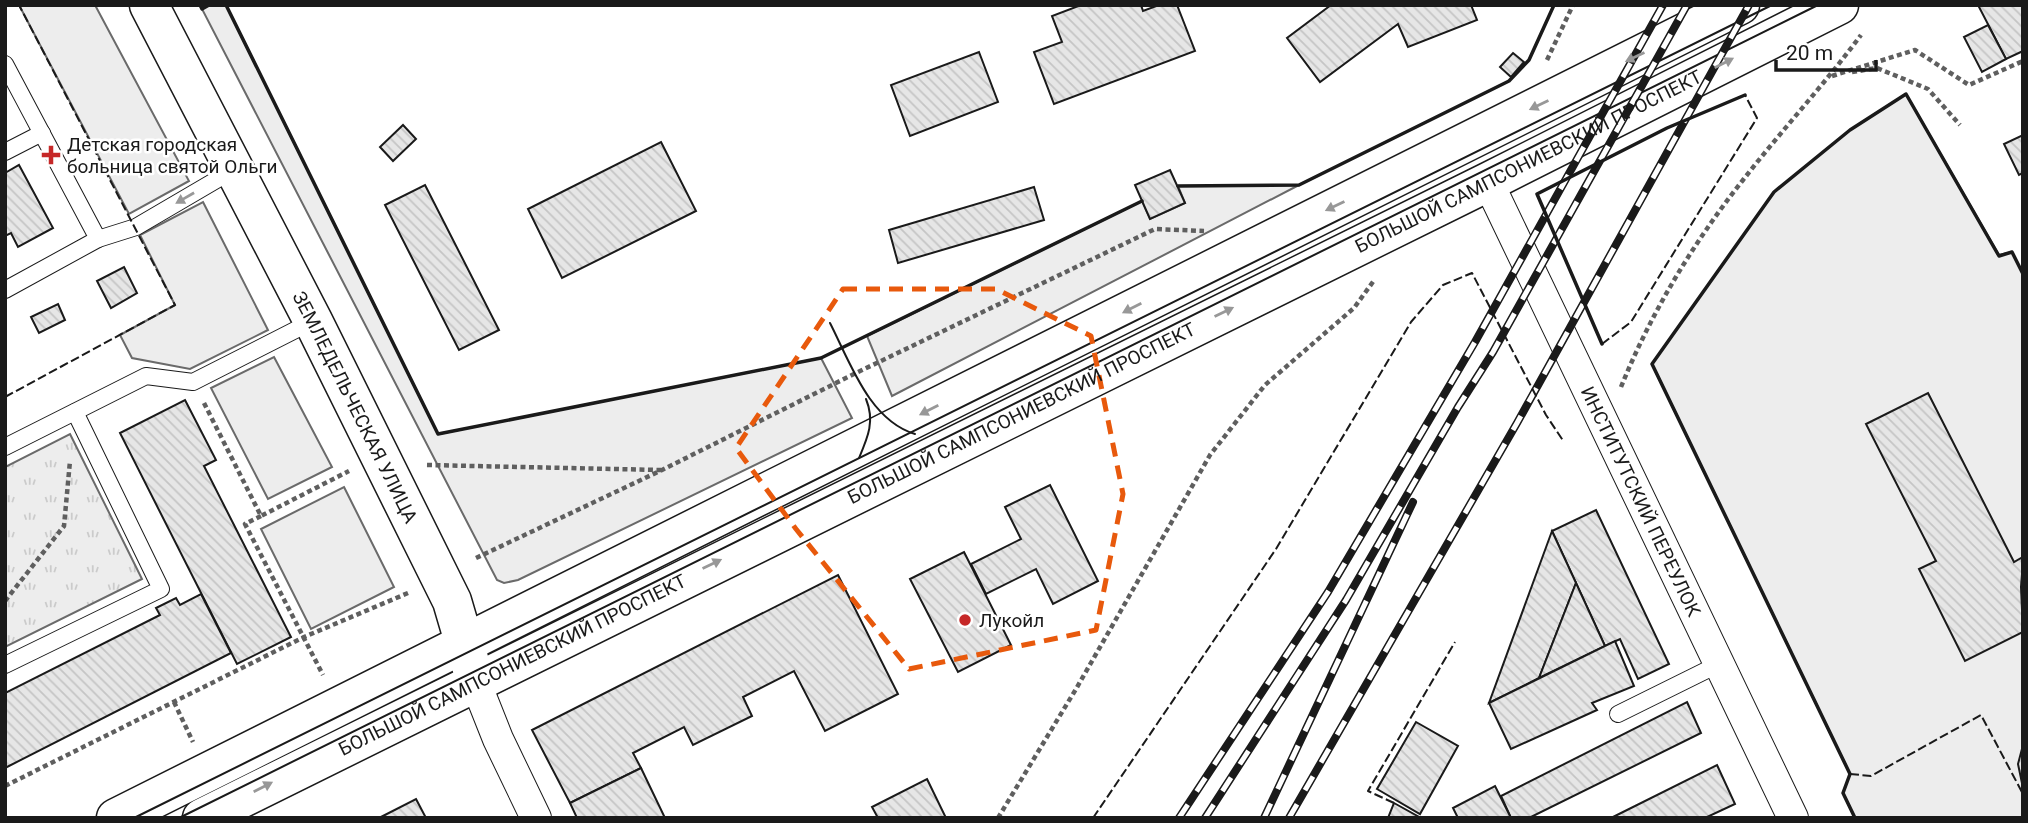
<svg xmlns="http://www.w3.org/2000/svg" width="2028" height="823" viewBox="0 0 2028 823" font-family="Roboto,sans-serif">
<defs>
<pattern id="park-tufts" width="24" height="20" patternUnits="userSpaceOnUse" patternTransform="scale(1.75)"><rect width="24" height="20" fill="#ededed"/><path d="M3 7l-1-3M5 7V3M7 7l1-3M15 17l-1-3M17 17v-4M19 17l1-3" fill="none" stroke="#cbcbcb"/></pattern>
<pattern id="building-back-hatch" width="6" height="6" patternUnits="userSpaceOnUse" patternTransform="scale(1.75)"><rect width="6" height="6" fill="#e6e6e6"/><path d="M-1 5l2 2M0 0l6 6M5-1l2 2" fill="none" stroke="#c5c5c5"/></pattern>
</defs>
<rect width="100%" height="100%" fill="#fff"/>
<g fill="#ededed" stroke="#6a6a6a" stroke-width="2">
<path d="M19,5H95L189,181L129,214Z"/>
<path d="M209,5H226L438,434L821,358L852,418L518,580L504,583L497,580L202,9Z"/>
<path d="M1906,94L1999,255L2012,252L2023,274V818H1855L1843,793L1850,774L1652,364L1774,192L1850,130Z"/>
<path d="M1299,185L892,396L867,336L1142,201L1150,219L1185,203L1178,186Z"/>
<path d="M203,202L268,330L190,369L132,358L120,335L175,305L140,235Z"/>
<path d="M274,357L332,467L268,499L211,388Z"/>
<path d="M344,487L394,587L311,629L261,529Z"/>
</g>
<path fill="url(#park-tufts)" stroke="#6a6a6a" stroke-width="2" d="M70,434L142,579L5,647V467Z"/>
<g fill="url(#building-back-hatch)" stroke="#1a1a1a" stroke-width="2">
<path d="M1081,5H1141L1143,11L1159,5H1177L1195,51L1054,104L1034,52L1062,42L1052,16Z"/>
<path d="M1331,5H1471L1477,20L1408,47L1398,24L1320,82L1287,38Z"/>
<path d="M1978,5H2023V51L2006,59Z"/>
<path d="M1988,25L2006,59L1982,72L1964,37Z"/>
<path d="M979,52L998,102L910,136L891,85Z"/>
<path d="M1513,53L1524,62L1511,77L1500,67Z"/>
<path d="M403,125L416,139L393,161L380,147Z"/>
<path d="M2023,135V173L2019,175L2004,144Z"/>
<path d="M661,142L696,211L562,278L528,209Z"/>
<path d="M19,165L53,228L18,247L11,233L5,236V173Z"/>
<path d="M1170,170L1185,203L1150,219L1135,185Z"/>
<path d="M425,185L499,330L459,350L385,205Z"/>
<path d="M1034,187L1044,220L898,263L889,230Z"/>
<path d="M124,267L137,293L111,308L97,281Z"/>
<path d="M58,304L65,320L39,333L31,317Z"/>
<path d="M1928,393L2014,562L2021,558L2023,561L2021,587L2023,632L1965,661L1919,569L1936,561L1866,424Z"/>
<path d="M185,400L216,460L204,466L291,637L237,664L120,433Z"/>
<path d="M1050,485L1098,581L1053,604L1036,569L986,594L971,564L1021,539L1005,507Z"/>
<path d="M1596,510L1669,664L1638,679L1620,639L1605,646L1552,531Z"/>
<path d="M1552,531L1576,583L1539,678L1489,703Z"/>
<path d="M964,552L1011,645L958,672L910,579Z"/>
<path d="M838,575L898,694L825,731L794,671L743,697L752,716L693,745L684,727L633,753L641,768L570,803L532,730Z"/>
<path d="M1576,583L1605,646L1539,678Z"/>
<path d="M201,594L231,653L5,768V693L160,615L156,608L176,598L180,605Z"/>
<path d="M1615,641L1634,686L1592,703L1597,710L1511,749L1489,703Z"/>
<path d="M1687,702L1701,733L1529,818H1511L1501,796Z"/>
<path d="M1416,722L1458,746L1420,814L1377,789Z"/>
<path d="M2023,745V788L2018,764Z"/>
<path d="M1717,765L1735,804L1705,818H1611Z"/>
<path d="M641,768L665,818H577L570,803Z"/>
<path d="M927,779L946,818H878L872,807Z"/>
<path d="M1495,786L1511,818H1458L1453,808Z"/>
<path d="M416,799L426,818H379Z"/>
<path d="M1394,803L1421,818H1388Z"/>
</g>
<g fill="none" stroke-linecap="round" stroke-linejoin="round">
<g stroke="#1a1a1a" stroke-width="18">
<g id="lane">
<path d="M5,64L98,239L5,290"/>
<path d="M5,152L42,133"/>
<path d="M98,239L136,227L235,169"/>
<path d="M5,447L146,376L193,382L313,321"/>
<path d="M5,665L161,589L75,412"/>
<path d="M1618,714L1719,664"/>
</g>
</g>
<g stroke="#1a1a1a" stroke-width="32">
<g id="street">
<path id="s1" d="M1488,182L1793,818"/>
<path d="M475,681L498,739L536,818"/>
</g>
</g>
<g stroke="#1a1a1a" stroke-width="41">
<g id="secondary">
<path id="s2" d="M149,5L313,321L452,601L474,676"/>
</g>
</g>
<g stroke="#1a1a1a" stroke-width="41">
<g id="primary">
<path d="M116,818L1740,5"/>
<path id="s3" d="M202,818L1488,182L1839,5"/>
</g>
</g>
<g stroke="#5f5f5f" stroke-width="4.5" stroke-dasharray="5 3.5" stroke-linecap="butt">
<path d="M1547,60L1573,5"/>
<path d="M1852,72L1877,68L1928,89L1960,125"/>
<path d="M1832,76L1915,50L1969,85L2023,61"/>
<path d="M1621,387C1651,313 1693,243 1743,180C1781,131 1824,85 1861,35"/>
<path d="M204,403L261,516L349,471"/>
<path d="M427,465L661,470"/>
<path d="M261,516L245,524L323,675"/>
<path d="M476,558L662,470L856,373L1155,229L1204,231"/>
<path d="M5,601L64,526L70,461"/>
<path d="M174,702L193,742"/>
<path d="M5,786L304,637L408,593"/>
<path d="M998,818L1076,689L1210,455L1265,385L1354,308L1375,279"/>
</g>
<use href="#lane" stroke="#fff" stroke-width="16"/>
<use href="#street" stroke="#fff" stroke-width="30"/>
<use href="#secondary" stroke="#fff" stroke-width="38"/>
<use href="#primary" stroke="#fff" stroke-width="38"/>
<g stroke="#1a1a1a" stroke-width="2">
<path d="M830,323C850,362 869,420 915,434"/>
<path d="M859,458C868,437 875,421 866,399"/>
<path d="M134,818L1772,5"/>
<path d="M179,818L1818,5"/>
</g>
<g stroke="#1a1a1a" stroke-width="8">
<g id="rail">
<path d="M1179,818L1328,592L1475,342L1663,5"/>
<path d="M1205,818L1346,600L1458,407L1493,352L1687,5"/>
<path d="M1264,818L1413,502"/>
<path d="M1289,818L1517,423L1749,5"/>
</g>
</g>
<use href="#rail" stroke="#fff" stroke-width="5" stroke-dasharray="16" stroke-linecap="butt"/>
<g stroke="#1a1a1a" stroke-width="2" stroke-dasharray="9 3.5" stroke-linecap="butt">
<path d="M1602,344L1631,322L1757,118L1745,95"/>
<path d="M5,397L175,305L19,5"/>
<path d="M1850,774L1871,776L1981,715L2023,794"/>
<path d="M1394,803L1368,791L1455,642"/>
<path d="M1093,818L1276,549L1411,322L1443,285L1472,273L1546,415L1564,442"/>
</g>
<g stroke="#1a1a1a" stroke-width="3.5">
<path d="M200,5L202,9L209,5"/>
<path d="M226,5L438,434L821,358L1142,201"/>
<path d="M1178,186L1299,185L1509,81L1529,60L1554,5"/>
<path d="M1602,344L1537,194L1667,128L1745,95"/>
<path d="M1855,818L1843,793L1850,774L1652,364L1774,192L1850,130L1906,94L1999,256L2012,252L2023,274"/>
</g>
</g>
<defs><path id="oneway-solid" d="M-6-.8H1V-3.2L6.5 0L1 3.2V.8H-6Z" transform="scale(1.75)"/></defs>
<g fill="#989898">
<use href="#oneway-solid" transform="translate(1635 57) rotate(154)"/>
<use href="#oneway-solid" transform="translate(1724 63) rotate(-27)"/>
<use href="#oneway-solid" transform="translate(1539 105) rotate(154)"/>
<use href="#oneway-solid" transform="translate(185 198) rotate(150)"/>
<use href="#oneway-solid" transform="translate(1335 206) rotate(154)"/>
<use href="#oneway-solid" transform="translate(1132 308) rotate(153)"/>
<use href="#oneway-solid" transform="translate(1224 312) rotate(-26)"/>
<use href="#oneway-solid" transform="translate(929 410) rotate(153)"/>
<use href="#oneway-solid" transform="translate(712 564) rotate(-26)"/>
<use href="#oneway-solid" transform="translate(263 787) rotate(-27)"/>
</g>
<path fill="none" stroke="#e8590c" stroke-width="5" stroke-dasharray="14 9" stroke-linejoin="round" d="M843,289H996L1091,336L1123,494L1096,630L909,669L796,529L736,448Z"/>
<g fill="#c62828" stroke="#fff" stroke-width="2.5">
<path d="M47.5 144.5h7v7h7v7h-7v7h-7v-7h-7v-7h7z"/>
<circle cx="965" cy="620" r="7"/>
</g>
<g text-anchor="middle" stroke-width="5" stroke-linejoin="round" paint-order="stroke">
<g font-size="19" fill="#1a1a1a" stroke="#fff" text-anchor="start">
<text x="67" y="151">Детская городская<tspan x="67" dy="22">больница святой Ольги</tspan></text>
<text x="979" y="627">Лукойл</text>
</g>
<g font-size="19" fill="#1a1a1a" stroke="#fff">
<text dy="7" stroke="none"><textPath href="#s3" startOffset="1480">БОЛЬШОЙ САМПСОНИЕВСКИЙ ПРОСПЕКТ</textPath></text>
<text dy="7" stroke="none"><textPath href="#s2" startOffset="452">ЗЕМЛЕДЕЛЬЧЕСКАЯ УЛИЦА</textPath></text>
<text dy="7" stroke="none"><textPath href="#s3" startOffset="914">БОЛЬШОЙ САМПСОНИЕВСКИЙ ПРОСПЕКТ</textPath></text>
<text dy="7" stroke="none"><textPath href="#s1" startOffset="354">ИНСТИТУТСКИЙ ПЕРЕУЛОК</textPath></text>
<text dy="7" stroke="none"><textPath href="#s3" startOffset="346">БОЛЬШОЙ САМПСОНИЕВСКИЙ ПРОСПЕКТ</textPath></text>
</g>
</g>
<rect width="2028" height="823" fill="none" stroke="#1a1a1a" stroke-width="14"/>
<path d="M1776 60v10h100v-10" fill="none" stroke="#1a1a1a" stroke-width="3.5"/>
<text x="1786" y="60" font-size="21" fill="#1a1a1a" stroke="#ffffff" stroke-width="5" paint-order="stroke">20 m</text>
</svg>
